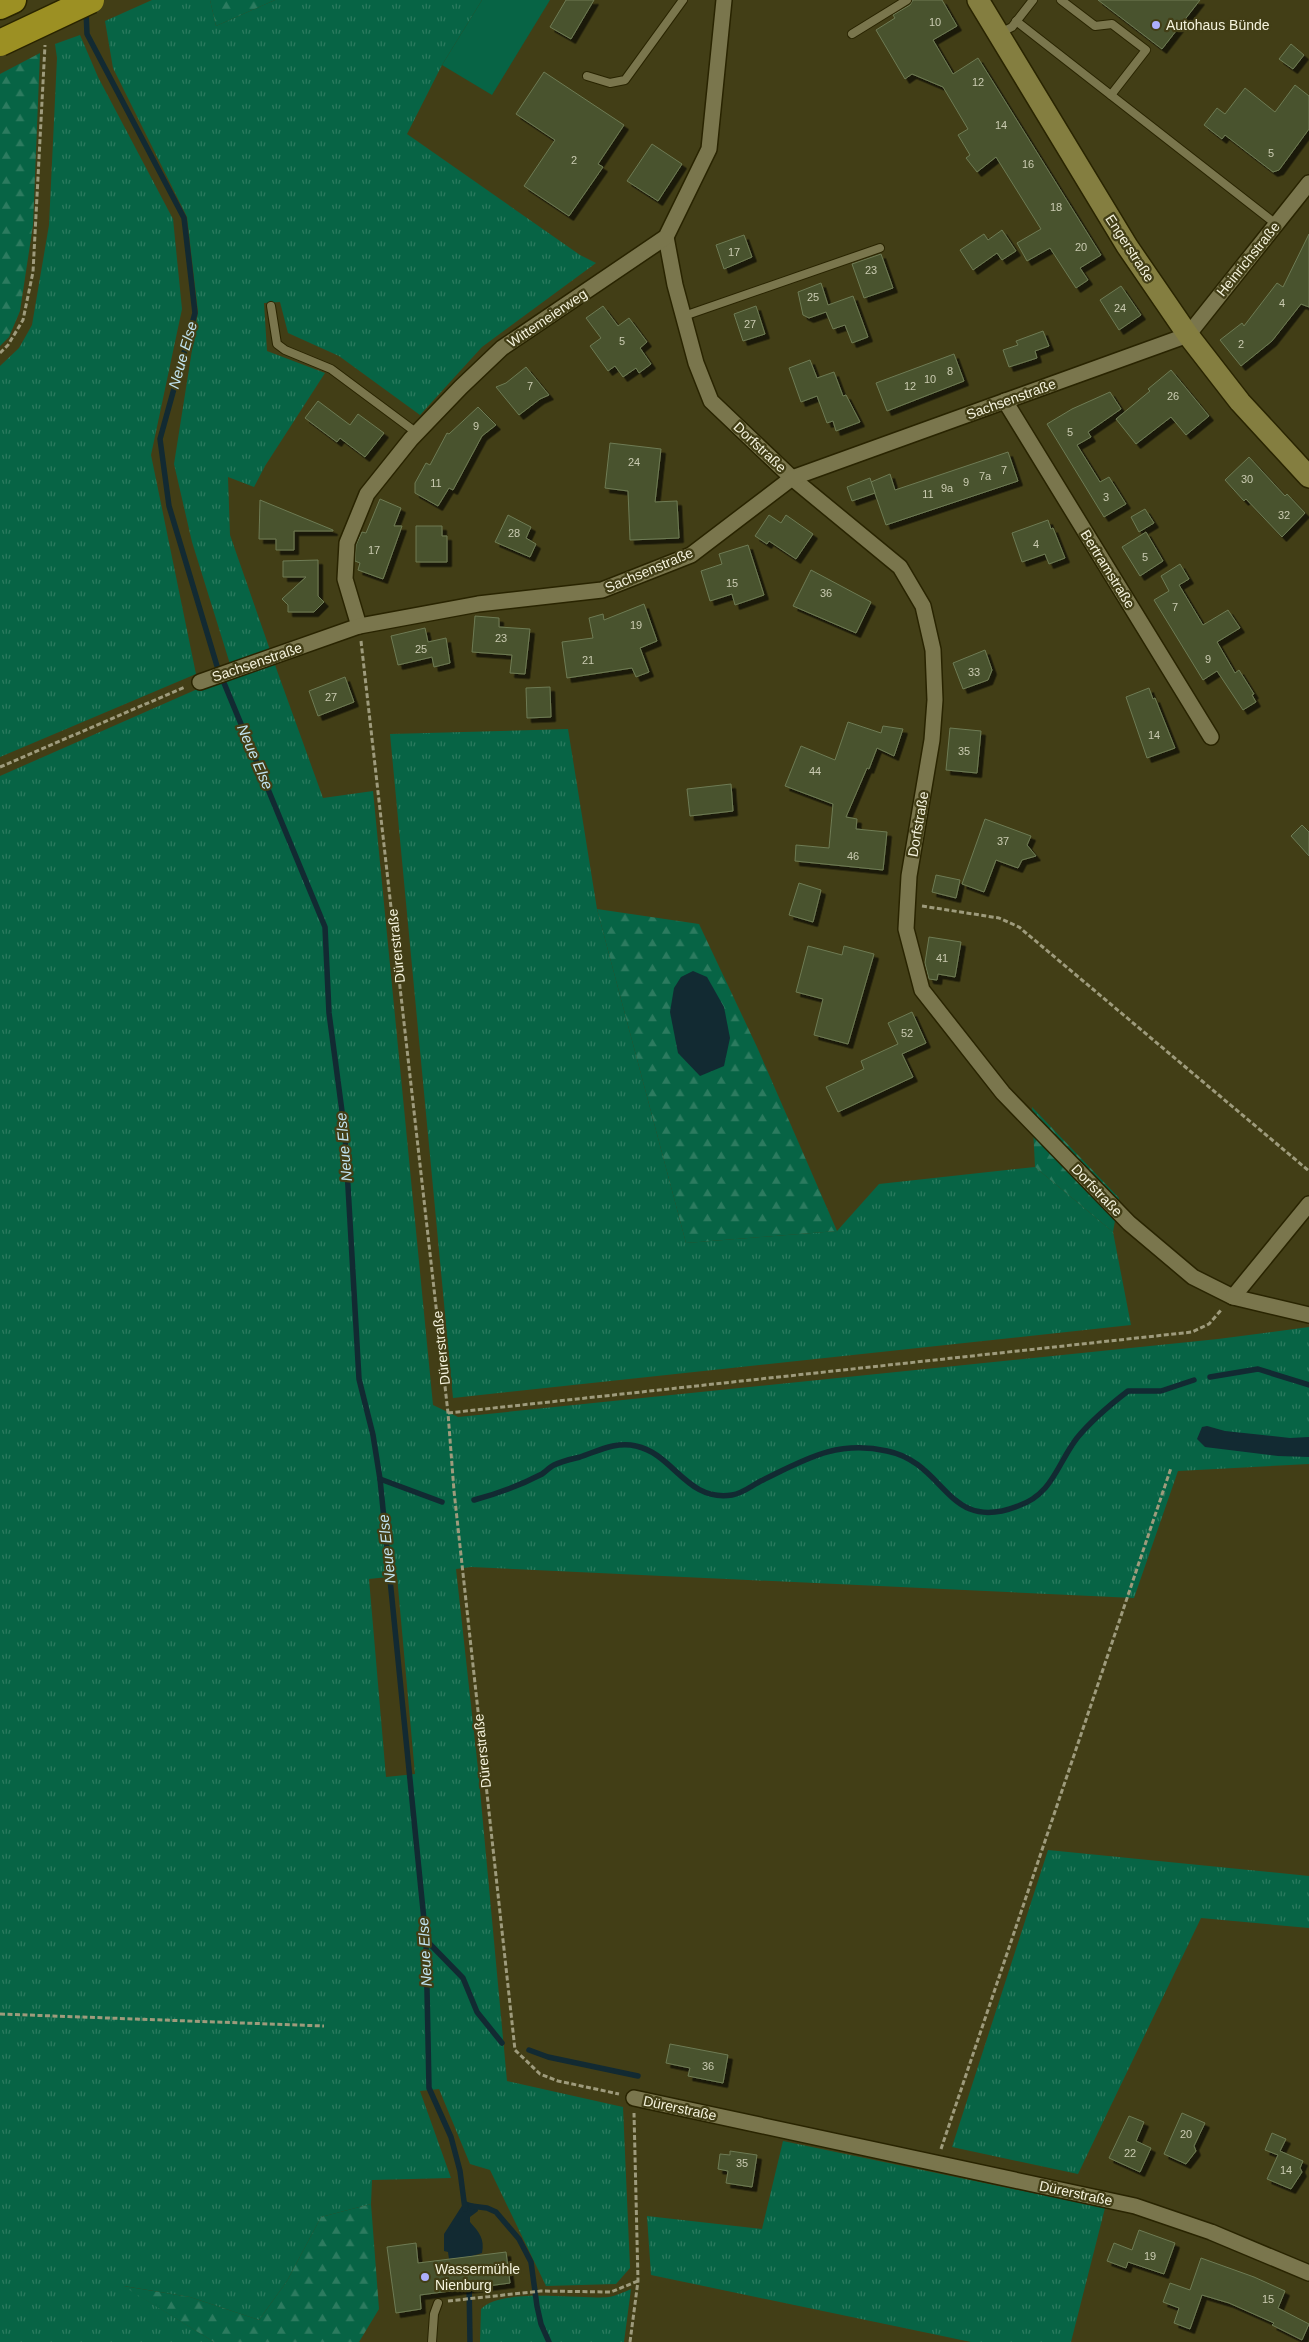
<svg xmlns="http://www.w3.org/2000/svg" width="1309" height="2342" viewBox="0 0 1309 2342" font-family="Arial,sans-serif">
<defs>
<pattern id="grass-tufts" width="24" height="20" patternUnits="userSpaceOnUse" patternTransform="scale(1.25)"><rect width="24" height="20" fill="#076445"/><path d="M3 7l-1-3M5 7V3M7 7l1-3M15 17l-1-3M17 17v-4M19 17l1-3" fill="none" stroke="#2c7b5f"/></pattern>
<pattern id="forest-firs" width="22" height="20" patternUnits="userSpaceOnUse" patternTransform="scale(1.25)"><rect width="22" height="20" fill="#076445"/><path d="M5 1l3.5 6h-7zM16 11l3.5 6h-7z" fill="#2c7b5f"/></pattern>
<filter id="shadow"><feDropShadow dx="4.5" dy="4.5" stdDeviation="0" flood-color="#0009"/></filter>
</defs>
<rect width="100%" height="100%" fill="#423e16"/>
<g fill="url(#grass-tufts)" fill-rule="evenodd">
<path d="M152,0H210L216,26L275,0H482L442,65L407,134L580,255L596,263L482,347L420,415L339,356L288,333L280,302L264,303L267,351L325,373L265,466L254,487L228,477L230,535L270,650L230,664L192,542L174,464L198,312L187,217L113,68L105,21Z"/>
<path d="M80,35L98,77L173,219L182,309L151,455L196,674L0,757V366L19,348L32,325L49,225L57,58L55,44Z"/>
<path d="M275,665L323,798L373,791L433,1405L458,1417L1218,1339L1309,1327V1464L1178,1471L1134,1598L471,1567L456,1569L478,1769L507,2081L623,2107L630,2268L616,2284L546,2286L490,2170L470,2164L439,2089L420,2091L451,2178L372,2180L371,2204L321,2217L287,2281L259,2320L190,2297L124,2286L214,2342H0V776L202,687ZM397,1576L415,1774L386,1777L369,1579Z"/>
<path d="M568,729L597,909L686,1243L837,1231L879,1184L1035,1167L1113,1232L1131,1325L453,1398L390,734Z"/>
<path d="M1048,1850L1309,1876V1928L1201,1918L1078,2174L952,2147Z"/>
<path d="M783,2141L1105,2208L1071,2342H971L651,2275L647,2216L762,2229Z"/>
<path d="M631,2289L624,2342H480L481,2309C503,2287 578,2300 609,2297C616,2296 624,2292 631,2289Z"/>
</g>
<g fill="url(#forest-firs)">
<path d="M210,0H275L216,26Z"/>
<path d="M40,53L33,225L20,311L9,337L0,346V74Z"/>
<path d="M597,909L699,924L757,1047L837,1231L686,1243Z"/>
<path d="M1032,1107L1119,1198L1113,1232L1035,1167Z"/>
<path d="M371,2204L379,2309L359,2342H214L123,2286L190,2297L259,2320L287,2281L321,2217Z"/>
</g>
<path fill="#076445" d="M482,0H550L492,95L442,65Z"/>
<g fill="#122a32">
<path d="M693,971L707,977L724,1007L730,1038L724,1066L700,1076L678,1053L670,1012L674,988L681,977Z"/>
<path d="M1207,1426L1225,1431L1290,1438L1309,1437V1457L1278,1456L1205,1447L1197,1439L1202,1427Z"/>
<path d="M465,2201L477,2205L478,2211L470,2217V2222C479,2232 485,2239 482,2253L472,2256L473,2277L458,2258L449,2259L448,2252L444,2251V2234Z"/>
</g>
<g fill="none" stroke-linecap="round" stroke-linejoin="round">
<g stroke="#122a32" stroke-width="5.5">
<path d="M86,10L87,34L184,218L195,313L160,439L169,506L217,666L325,927L329,1013L345,1134L359,1379L373,1435L380,1479L426,1940L429,2088L451,2137L460,2171L465,2209"/>
<path d="M1210,1377L1258,1369L1309,1385"/>
<path d="M380,1479L442,1502"/>
<path d="M474,1500C496,1494 521,1485 542,1474C546,1471 550,1467 554,1465C562,1461 572,1459 580,1457C598,1451 616,1441 636,1446C674,1454 686,1502 732,1495C744,1493 752,1485 763,1480C806,1459 837,1440 887,1451C947,1463 946,1534 1018,1506C1053,1494 1057,1464 1077,1438C1091,1421 1111,1404 1128,1391H1161L1194,1380"/>
<path d="M426,1940L463,1978L477,2012L502,2043"/>
<path d="M529,2050L548,2057L638,2076"/>
<path d="M471,2206L487,2208L496,2212L519,2239L531,2262L537,2306L541,2324L549,2342"/>
<path d="M469,2281L470,2342"/>
</g>
</g>
<g fill="#48532e" stroke="#6e7b54" filter="url(#shadow)">
<path d="M566,0H594L571,39L550,27Z"/>
<path d="M913,0H942L957,26L933,40L953,74L978,58L1101,255L1080,268L1088,280L1076,288L1050,248L1027,261L1017,243L1041,229L996,157L977,172L966,158L970,155L958,135L968,129L943,87L912,74L905,79L876,30L895,18L893,15L910,5Z"/>
<path d="M1098,0H1200L1162,49Z"/>
<path d="M1291,44L1304,55L1293,69L1279,59Z"/>
<path d="M544,72L624,125L598,164L603,167L569,216L524,186L555,140L516,114Z"/>
<path d="M1295,85L1309,96V129L1279,170L1273,172L1225,135L1222,139L1204,125L1217,108L1225,114L1245,88L1275,112Z"/>
<path d="M652,144L682,164L658,201L627,181Z"/>
<path d="M1002,230L1016,251L1002,260L997,253L973,270L960,250L984,234L988,240Z"/>
<path d="M1309,234V307L1301,304L1272,341L1241,366L1220,340L1242,323L1244,326L1277,283L1283,287Z"/>
<path d="M744,235L752,257L724,269L716,245Z"/>
<path d="M881,254L893,288L864,298L852,264Z"/>
<path d="M821,283L828,305L853,296L868,337L852,343L845,325L833,329L826,312L809,318L803,315L798,292Z"/>
<path d="M1121,286L1141,315L1119,330L1100,300Z"/>
<path d="M603,306L618,326L629,318L647,342L640,348L651,364L639,373L636,368L623,377L615,366L608,371L590,346L601,338L586,318Z"/>
<path d="M756,306L765,334L743,341L734,314Z"/>
<path d="M1043,331L1049,346L1035,351L1037,358L1009,367L1003,350L1018,345L1016,341Z"/>
<path d="M954,354L964,381L887,411L876,383Z"/>
<path d="M810,360L817,378L834,372L843,396L846,395L860,422L836,431L833,421L827,423L817,396L801,402L789,368Z"/>
<path d="M526,367L549,395L540,399L519,415L496,387L506,383Z"/>
<path d="M1171,370L1209,416L1186,435L1171,417L1136,444L1116,419L1150,391L1148,389Z"/>
<path d="M1110,392L1121,409L1088,432L1091,437L1077,445L1100,482L1109,477L1126,504L1104,517L1047,424L1072,409Z"/>
<path d="M318,401L350,425L358,414L384,433L365,457L340,438L337,442L305,418Z"/>
<path d="M478,407L496,425L482,436L453,490L449,488L438,506L415,493V483L426,463L430,465L447,433L449,434Z"/>
<path d="M610,443L661,449L655,502L677,501L679,538L630,540L628,491L605,488Z"/>
<path d="M1008,452L1018,481L886,525L871,482L890,474L895,490Z"/>
<path d="M1249,457L1285,496L1287,494L1305,513L1282,537L1246,499L1244,501L1225,480Z"/>
<path d="M870,478L875,493L852,501L847,487Z"/>
<path d="M380,499L401,508L394,526H402L383,579L358,570L360,563L355,561L356,545L362,532L366,533Z"/>
<path d="M260,500L333,530V531H294V550H276V539H259Z"/>
<path d="M1145,509L1154,523L1139,532L1131,517Z"/>
<path d="M508,515L531,527L526,538L536,544L530,557L495,542Z"/>
<path d="M769,515L781,523L786,515L813,534L796,559L769,541L767,544L755,536Z"/>
<path d="M1048,520L1051,529L1053,528L1065,558L1049,564L1045,554L1022,562L1012,533Z"/>
<path d="M416,526H442V536H447V562H416Z"/>
<path d="M1146,532L1163,561L1140,576L1122,547Z"/>
<path d="M748,545L764,595L735,605L732,594L710,601L701,571L722,564L719,554Z"/>
<path d="M318,560V596L324,602L314,612H288V605L282,599L306,577H283V561Z"/>
<path d="M1180,564L1189,579L1179,585L1203,625L1228,610L1240,628L1217,642L1235,673L1239,670L1254,694L1252,695L1256,702L1243,710L1217,671L1203,680L1154,600L1169,591L1161,576Z"/>
<path d="M811,570L871,602L856,633L793,606Z"/>
<path d="M644,604L657,641L640,648L649,672L636,677L632,668L567,678L562,642L593,638L589,618L603,614L604,620Z"/>
<path d="M475,616L499,618V627L530,629L525,674L510,673L512,655L472,652Z"/>
<path d="M425,628L428,642L446,638L450,663L434,667L432,657L398,665L391,636Z"/>
<path d="M985,650L992,670L988,680L963,689L953,663Z"/>
<path d="M345,677L354,702L318,716L309,691Z"/>
<path d="M550,687L551,717L527,718L526,688Z"/>
<path d="M1149,688L1153,699L1155,698L1175,748L1147,758L1126,697Z"/>
<path d="M848,722L881,733L883,726L903,729L894,756L877,748L869,769L867,768L846,817L857,819L856,829L887,832L883,870L795,861L796,845L829,848L833,804L785,786L801,746L835,760Z"/>
<path d="M950,728L981,731L977,773L946,770Z"/>
<path d="M731,784L733,811L690,816L687,789Z"/>
<path d="M985,819L1031,836L1027,845L1036,856L1022,860L1018,868L996,860L984,892L962,884Z"/>
<path d="M1302,825L1309,832V856L1291,836Z"/>
<path d="M936,875L960,880L956,898L932,892Z"/>
<path d="M799,883L821,890L813,922L789,915Z"/>
<path d="M929,937L961,942L955,977L938,974L937,980L929,979L925,963Z"/>
<path d="M808,946L842,955L844,946L874,954L848,1044L814,1035L823,999L796,992Z"/>
<path d="M912,1012L926,1043L902,1054L913,1077L838,1112L826,1087L864,1069L861,1061L898,1044L888,1023Z"/>
<path d="M670,2044L728,2055L723,2083L688,2076L690,2068L666,2063Z"/>
<path d="M1182,2113L1205,2123L1194,2146L1196,2151L1186,2164L1164,2154Z"/>
<path d="M1129,2116L1144,2122L1136,2141L1151,2148L1140,2172L1109,2158Z"/>
<path d="M1272,2133L1286,2139L1280,2151L1303,2161L1300,2168L1302,2172L1291,2189L1267,2179L1278,2155L1265,2150Z"/>
<path d="M730,2151L757,2155L752,2187L726,2183L728,2171L718,2169L720,2154L730,2155Z"/>
<path d="M1139,2230L1175,2243L1164,2274L1128,2262L1126,2268L1107,2261L1114,2243L1132,2250Z"/>
<path d="M416,2243L418,2263L506,2252L510,2283L420,2295L421,2309L396,2313L387,2247Z"/>
<path d="M1201,2258L1254,2277L1285,2291L1278,2308L1309,2324L1302,2340L1272,2325L1274,2323L1229,2303L1202,2295L1190,2329L1174,2323L1179,2308L1163,2302L1170,2283L1190,2290Z"/>
</g>
<g fill="none" stroke-linecap="round" stroke-linejoin="round">
<g stroke="#292400" stroke-width="10">
<g id="lane">
<path d="M1061,0L1095,26L1112,24L1146,50L1111,95"/>
<path d="M1016,21L1276,224"/>
<path d="M1000,33L1012,27L1033,0"/>
<path d="M852,34L907,0"/>
<path d="M587,76L610,83L625,80L683,0"/>
<path d="M271,306L277,344L285,350L331,369L417,433"/>
<path d="M684,316L880,248"/>
<path d="M432,2342L434,2314L438,2303"/>
</g>
</g>
<g stroke="#292400" stroke-width="18">
<g id="street">
<path d="M666,237L675,285L696,363L711,401L792,478L900,567L923,606L933,650L935,700L932,740L909,876L906,929L922,990L1003,1093L1129,1223L1193,1277L1233,1297L1309,1315"/>
<path d="M1005,401L1211,737"/>
<path d="M359,626L345,579L347,543L367,494L411,439L461,387L502,348L666,237L709,149L724,0"/>
<path d="M200,682L359,626L478,604L602,590L691,555L792,478L1188,335L1309,183"/>
<path d="M1233,1297L1309,1204"/>
<path d="M634,2098L1135,2206L1211,2232L1309,2273"/>
</g>
</g>
<g stroke="#292400" stroke-width="24">
<path id="secondary" d="M978,0L1127,246L1188,335L1240,402L1309,477"/>
</g>
<g stroke="#292400" stroke-width="29">
<path id="highway" d="M0,6L13,0"/>
</g>
<g stroke="#9e9b7c" stroke-width="3" stroke-dasharray="5 2.5" stroke-linecap="butt">
<path d="M0,353L8,345L23,320L33,272L45,45"/>
<path d="M361,641L448,1413L454,1491L515,2050L540,2074L558,2081L619,2094"/>
<path d="M0,767L185,687"/>
<path d="M922,906L999,918L1019,927L1309,1171"/>
<path d="M448,1413L1192,1332L1209,1324L1222,1309"/>
<path d="M0,2014L324,2026"/>
<path d="M941,2149L1171,1468"/>
<path d="M448,2301L541,2291L611,2292L638,2281"/>
<path d="M630,2342L638,2281L634,2113"/>
</g>
<use href="#lane" stroke="#7a764d" stroke-width="8"/>
<use href="#street" stroke="#7a764d" stroke-width="15"/>
<use href="#secondary" stroke="#847e40" stroke-width="21"/>
<use href="#highway" stroke="#9c9023" stroke-width="26"/>
<g stroke="#292400" stroke-width="29" stroke-linecap="butt">
<path id="highway-bridge" d="M0,43L91,0"/>
</g>
<use href="#highway-bridge" stroke="#9c9023" stroke-width="26"/>
</g>
<g fill="#adaffb" stroke="#423e16" stroke-width="2">
<circle cx="1156" cy="25" r="5"/>
<circle cx="425" cy="2277" r="5"/>
</g>
<g text-anchor="middle" stroke-width="4.5" stroke-linejoin="round" paint-order="stroke">
<g font-size="11" fill="#cacbb1">
<text x="935" y="26">10</text>
<text x="978" y="86">12</text>
<text x="1001" y="129">14</text>
<text x="1271" y="157">5</text>
<text x="574" y="164">2</text>
<text x="1028" y="168">16</text>
<text x="1056" y="211">18</text>
<text x="1081" y="251">20</text>
<text x="734" y="256">17</text>
<text x="871" y="274">23</text>
<text x="813" y="301">25</text>
<text x="1282" y="307">4</text>
<text x="1120" y="312">24</text>
<text x="750" y="328">27</text>
<text x="622" y="345">5</text>
<text x="1241" y="348">2</text>
<text x="950" y="375">8</text>
<text x="930" y="383">10</text>
<text x="530" y="390">7</text>
<text x="910" y="390">12</text>
<text x="1173" y="400">26</text>
<text x="476" y="430">9</text>
<text x="1070" y="436">5</text>
<text x="634" y="466">24</text>
<text x="1004" y="474">7</text>
<text x="985" y="480">7a</text>
<text x="1247" y="483">30</text>
<text x="966" y="486">9</text>
<text x="436" y="487">11</text>
<text x="947" y="492">9a</text>
<text x="928" y="498">11</text>
<text x="1106" y="501">3</text>
<text x="1284" y="519">32</text>
<text x="514" y="537">28</text>
<text x="1036" y="548">4</text>
<text x="374" y="554">17</text>
<text x="1145" y="561">5</text>
<text x="732" y="587">15</text>
<text x="826" y="597">36</text>
<text x="1175" y="611">7</text>
<text x="636" y="629">19</text>
<text x="501" y="642">23</text>
<text x="421" y="653">25</text>
<text x="1208" y="663">9</text>
<text x="588" y="664">21</text>
<text x="974" y="676">33</text>
<text x="331" y="701">27</text>
<text x="1154" y="739">14</text>
<text x="964" y="755">35</text>
<text x="815" y="775">44</text>
<text x="1003" y="845">37</text>
<text x="853" y="860">46</text>
<text x="942" y="962">41</text>
<text x="907" y="1037">52</text>
<text x="708" y="2070">36</text>
<text x="1186" y="2138">20</text>
<text x="1130" y="2157">22</text>
<text x="742" y="2167">35</text>
<text x="1286" y="2174">14</text>
<text x="1150" y="2260">19</text>
<text x="1268" y="2303">15</text>
</g>
<g font-size="14" fill="#f5f3dd" stroke="#423e16" text-anchor="start">
<text x="1166" y="30">Autohaus Bünde</text>
<text x="435" y="2274">Wassermühle<tspan x="435" dy="16">Nienburg</tspan></text>
</g>
<g font-size="14" fill="#f5f3dd" stroke="#423e16">
<text transform="translate(1130 248) rotate(57)" y="5">Engerstraße</text>
<text transform="translate(1248 259) rotate(-51)" y="5">Heinrichstraße</text>
<text transform="translate(547 318) rotate(-34)" y="5">Wittemeierweg</text>
<text transform="translate(1011 399) rotate(-20)" y="5">Sachsenstraße</text>
<text transform="translate(760 447) rotate(43)" y="5">Dorfstraße</text>
<text transform="translate(1108 569) rotate(58)" y="5">Bertramstraße</text>
<text transform="translate(649 570) rotate(-23)" y="5">Sachsenstraße</text>
<text transform="translate(257 662) rotate(-19)" y="5">Sachsenstraße</text>
<text transform="translate(918 824) rotate(-80)" y="5">Dorfstraße</text>
<text transform="translate(396 946) rotate(-96)" y="5">Dürerstraße</text>
<text transform="translate(1097 1190) rotate(46)" y="5">Dorfstraße</text>
<text transform="translate(441 1348) rotate(-96)" y="5">Dürerstraße</text>
<text transform="translate(482 1751) rotate(-96)" y="5">Dürerstraße</text>
<text transform="translate(680 2108) rotate(12)" y="5">Dürerstraße</text>
<text transform="translate(1076 2193) rotate(12)" y="5">Dürerstraße</text>
</g>
<g font-size="15" font-style="italic" fill="#c1e3f0" stroke="#423e16">
<text transform="translate(183 355) rotate(-74)" y="5">Neue Else</text>
<text transform="translate(255 757) rotate(67)" y="5">Neue Else</text>
<text transform="translate(344 1147) rotate(-95)" y="5">Neue Else</text>
<text transform="translate(387 1549) rotate(-96)" y="5">Neue Else</text>
<text transform="translate(425 1952) rotate(-93)" y="5">Neue Else</text>
</g>
</g>
</svg>
